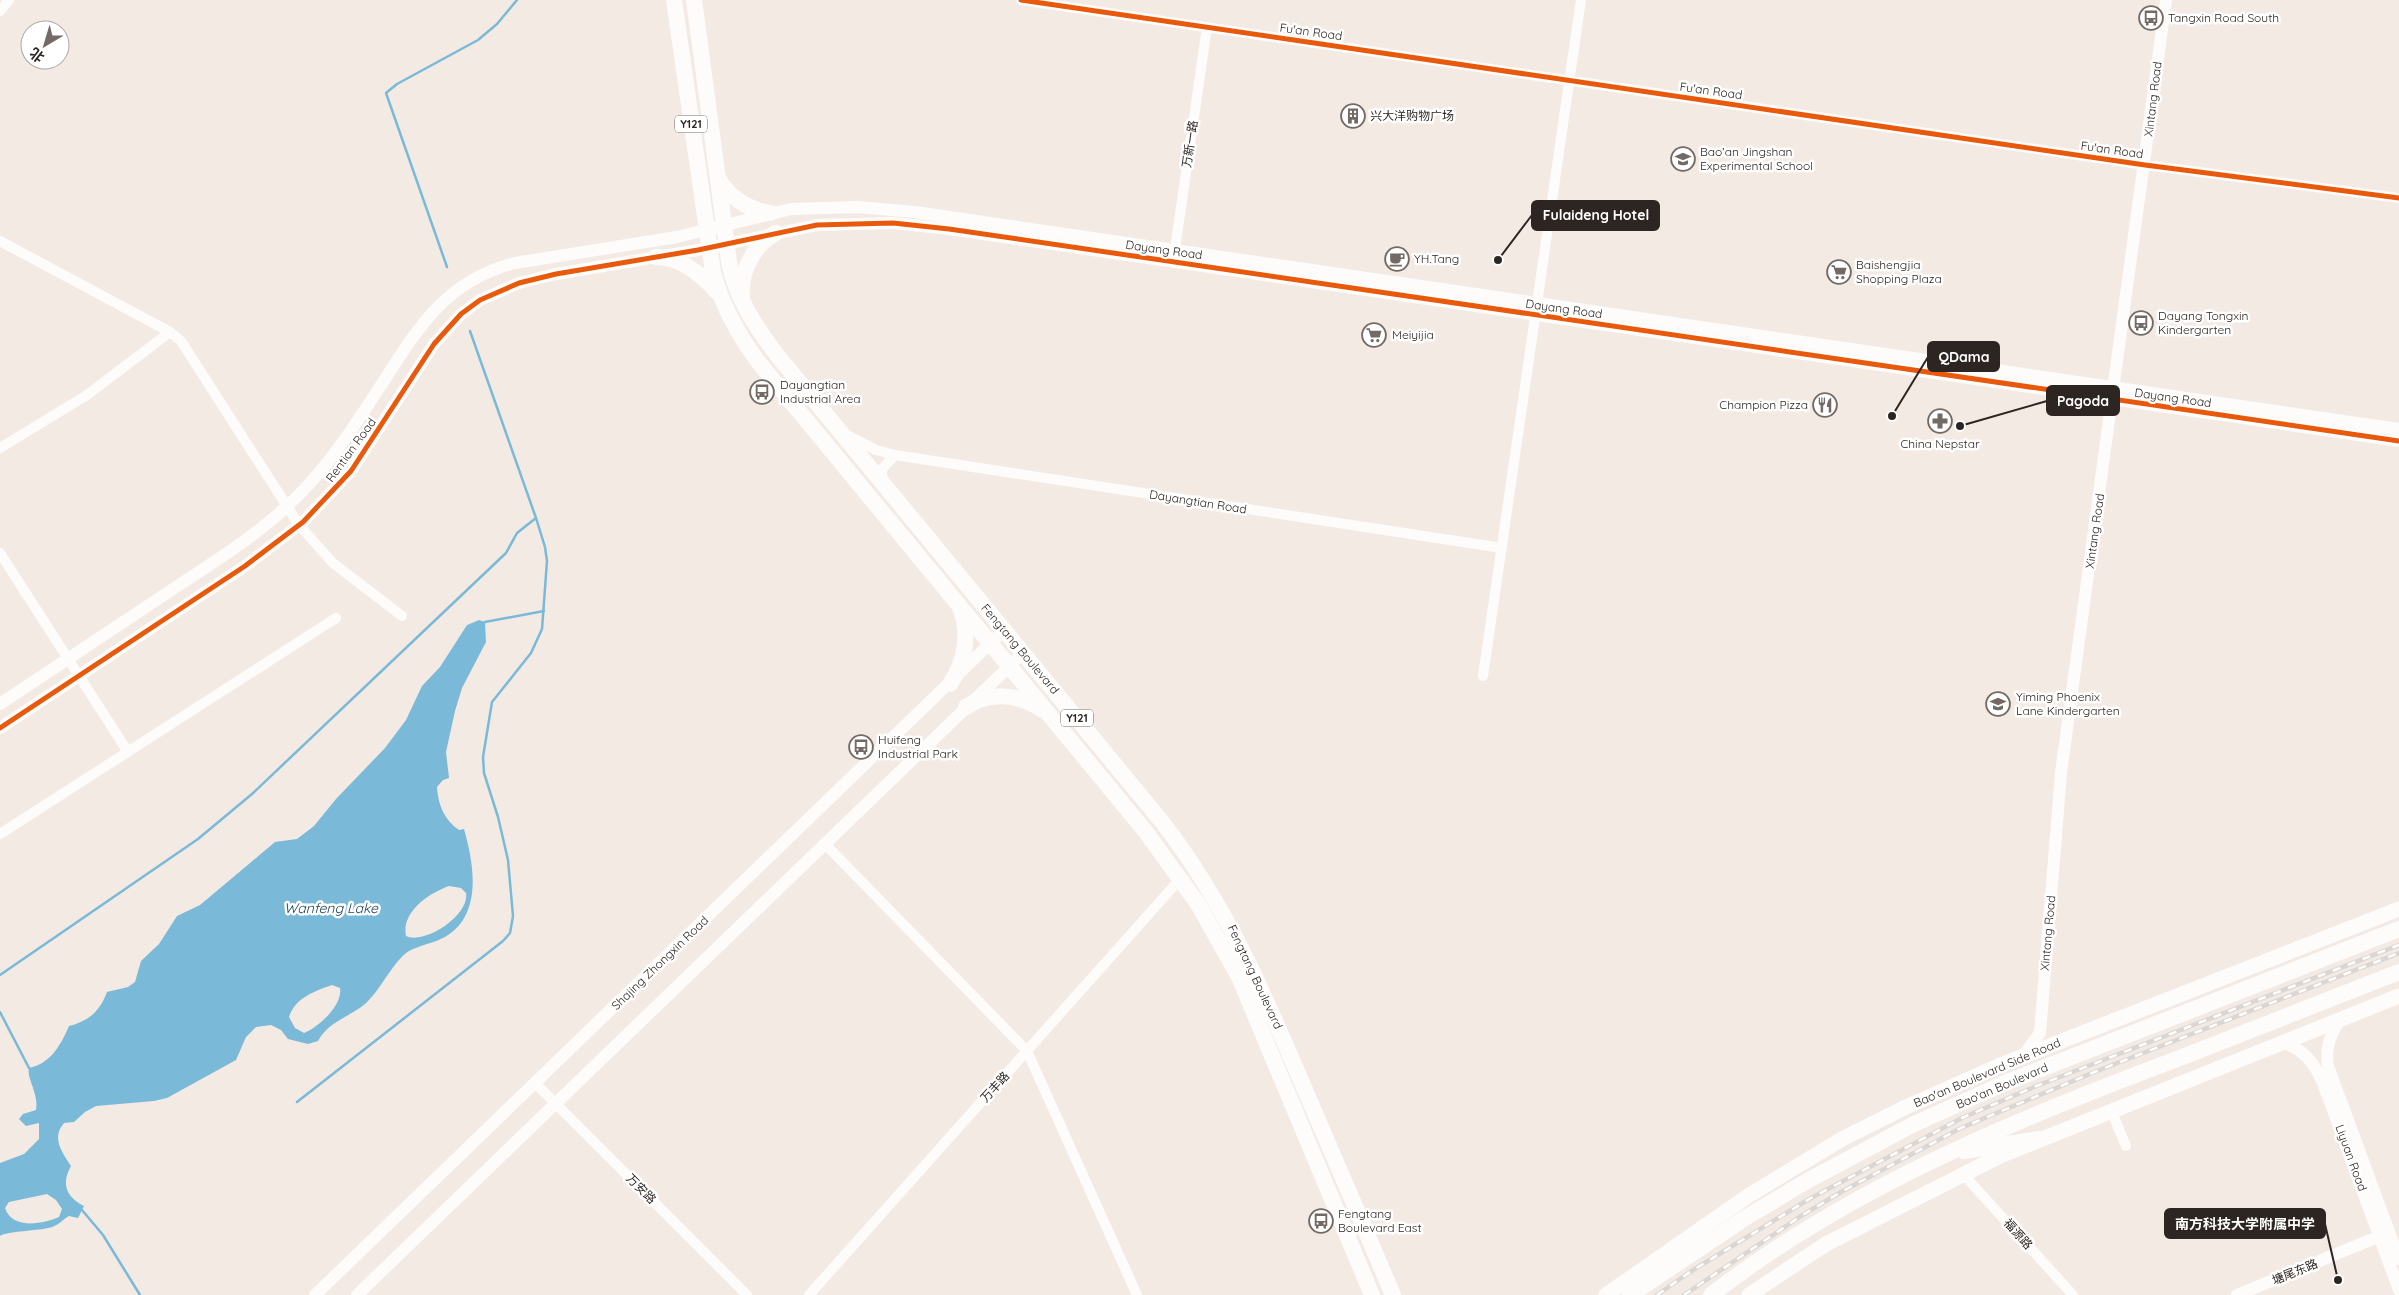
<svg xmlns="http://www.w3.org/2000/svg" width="2399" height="1295" viewBox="0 0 2399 1295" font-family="Quicksand,'Noto Sans SC',sans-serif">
<rect width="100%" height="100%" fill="#f4eae4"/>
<path fill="#7ab9d7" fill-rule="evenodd" d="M479,620L485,622L486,642L462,688L455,711L446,752L449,778L443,780L437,787C438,804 444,820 459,830L464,829C474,864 483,915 445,937C434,943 420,945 409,951C393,961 381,990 365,1004C349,1017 328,1022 318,1041L308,1044L288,1039L281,1030L271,1025L256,1027L246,1037L236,1060L167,1098L154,1101L96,1106L85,1112L74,1122L64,1123C51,1138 62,1152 71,1166C61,1184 66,1197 84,1206L78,1218L69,1216C63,1219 59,1225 52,1227C39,1231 7,1231 0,1236V1163L24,1154L39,1139V1123L26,1126L19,1119L23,1114L36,1110C39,1093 26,1078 29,1068C50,1064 61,1045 69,1026C89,1021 100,1011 107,992L128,987L135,982L141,961L159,944L177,916L200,905L275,842L297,839L314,826L336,799L385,748L406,720L422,686L440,667L467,625ZM449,886L461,888L466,893C470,915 425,945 406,936C401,912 429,893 449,886ZM332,985L340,988C343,1005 319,1027 304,1033L295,1028L289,1017C295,998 315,991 332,985ZM47,1194L56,1200L62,1209L59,1217C43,1224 12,1230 5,1208L9,1202Z"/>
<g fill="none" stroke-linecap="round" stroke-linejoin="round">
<g stroke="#7ab9d7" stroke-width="2.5">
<path d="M447,267L386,93L397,84L478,40L497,24L517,0"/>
<path d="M485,622L544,611"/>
<path d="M0,975L198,839L252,794L506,553L517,533L536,518"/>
<path d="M0,1012L29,1068"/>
<path d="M297,1102L503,941L510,933L513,916L508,860L498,817L484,773L483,757L492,702L531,653L542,629L547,561L545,547L536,518L470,331"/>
<path d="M82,1210L103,1235L140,1295"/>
</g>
<g stroke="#fdfcfb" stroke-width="10">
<path d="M1021,0L2145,165L2399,198"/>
<path d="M0,11L9,0"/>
<path d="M0,241L170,332L181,341L299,525L333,563L402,616"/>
<path d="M1174,256L1207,27"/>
<path d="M849,436L876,450L895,455L1502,548"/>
<path d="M0,448L87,395L170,332"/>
<path d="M882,481V469L895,455"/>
<path d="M0,553L128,752"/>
<path d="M1483,676L1581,0"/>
<path d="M0,834L336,618"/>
<path d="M825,844L1027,1051L1137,1295"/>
<path d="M535,1083L747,1295"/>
<path d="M2111,1110L2126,1146"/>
<path d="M1963,1174L2073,1295"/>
<path d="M809,1295L1181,878"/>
</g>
<g stroke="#fdfcfb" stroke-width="12">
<path d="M0,704C57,666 114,628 170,591C220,558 271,527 311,482C336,454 357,422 378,390C415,333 443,281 515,263L677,237L791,209L857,207L915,212L2399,429"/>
<path d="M0,728L245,566L303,522L351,471L434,344L461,314L480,300L519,283L556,274L698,250L817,225L893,223L949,229L2399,441"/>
<path d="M2339,1021C2330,1036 2325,1048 2328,1066L2399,1259"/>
<path d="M2282,1042C2304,1050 2314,1062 2323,1083L2399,1290"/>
<path d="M2022,1057L2040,1033L2061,773L2166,0"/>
<path d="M315,1295L1004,630"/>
<path d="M357,1295L1023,653"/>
<path d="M2237,1295L2380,1236"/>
</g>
<g stroke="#fdfcfb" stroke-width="15">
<path d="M1606,1295L1748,1196L1842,1139L1906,1107L1998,1066L2399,909"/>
<path d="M1749,1295L1826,1244L2000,1156L2399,996"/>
</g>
<g stroke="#fdfcfb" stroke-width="16">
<path d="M674,0L713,272C722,306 738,335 760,364L1146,832L1198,904L1239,977L1372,1295"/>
<path d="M694,0L729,262C736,298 756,327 777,355L1163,823C1226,905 1262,989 1302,1083C1332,1153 1363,1224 1393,1295"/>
<path d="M718,178C728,197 749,210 770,213"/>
<path d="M656,257C680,257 702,275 717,292"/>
<path d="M742,296C740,272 754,244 776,233"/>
<path d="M950,684C965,662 970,635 961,610"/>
<path d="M966,707C990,691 1018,694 1041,709"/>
<path d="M1964,1151L2039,1139"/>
<path d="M1630,1295L1745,1218L1807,1181L1914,1124L2005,1083L2399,929"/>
<path d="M1711,1295C1853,1185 2018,1119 2185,1056C2256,1028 2328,1000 2399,972"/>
</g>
<g stroke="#d9d6d4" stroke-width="4.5">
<g id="rail">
<path d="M1657,1295L1690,1272L1811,1198L1962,1118L2034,1087L2399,945"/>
<path d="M1684,1295L1801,1216L1841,1192L1961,1128L2092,1073L2399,953"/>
</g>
</g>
<use href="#rail" stroke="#fff" stroke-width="2.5" stroke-dasharray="8" stroke-linecap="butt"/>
<g stroke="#fff" stroke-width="8">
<g id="cycleway">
<path d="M1021,0L2145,165L2399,198"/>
<path d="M0,728L245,566L303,522L351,471L434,344L461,314L480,300L519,283L556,274L698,250L817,225L893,223L949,229L2399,441"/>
</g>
</g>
<use href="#cycleway" stroke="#e8590c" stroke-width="5"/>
</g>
<defs>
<g id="bus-ring" transform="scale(1.25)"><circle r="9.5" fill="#fff" stroke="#736a65" stroke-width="1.5"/><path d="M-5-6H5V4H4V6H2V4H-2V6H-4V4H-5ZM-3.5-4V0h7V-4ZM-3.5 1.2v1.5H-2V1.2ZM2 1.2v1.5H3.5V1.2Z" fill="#736a65"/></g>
<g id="building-ring" transform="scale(1.25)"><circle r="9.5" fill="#fff" stroke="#736a65" stroke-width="1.5"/><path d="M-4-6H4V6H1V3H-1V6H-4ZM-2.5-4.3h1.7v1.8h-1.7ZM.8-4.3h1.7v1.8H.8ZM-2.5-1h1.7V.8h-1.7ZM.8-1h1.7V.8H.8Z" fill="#736a65"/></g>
<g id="school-ring" transform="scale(1.25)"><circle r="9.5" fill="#fff" stroke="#736a65" stroke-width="1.5"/><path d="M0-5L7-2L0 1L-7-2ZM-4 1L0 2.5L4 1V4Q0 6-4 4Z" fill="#736a65"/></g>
<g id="cafe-ring" transform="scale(1.25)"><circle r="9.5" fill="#fff" stroke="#736a65" stroke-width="1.5"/><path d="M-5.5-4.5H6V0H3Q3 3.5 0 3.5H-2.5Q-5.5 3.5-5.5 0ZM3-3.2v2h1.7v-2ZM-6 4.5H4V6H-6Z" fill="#736a65"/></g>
<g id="supermarket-ring" transform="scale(1.25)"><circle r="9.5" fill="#fff" stroke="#736a65" stroke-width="1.5"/><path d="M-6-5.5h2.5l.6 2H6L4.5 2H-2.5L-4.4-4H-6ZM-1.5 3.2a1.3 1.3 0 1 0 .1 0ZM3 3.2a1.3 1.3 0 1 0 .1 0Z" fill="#736a65"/></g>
<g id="restaurant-ring" transform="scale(1.25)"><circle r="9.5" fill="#fff" stroke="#736a65" stroke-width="1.5"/><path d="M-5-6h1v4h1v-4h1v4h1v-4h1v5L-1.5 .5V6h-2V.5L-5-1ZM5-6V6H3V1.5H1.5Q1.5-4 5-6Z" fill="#736a65"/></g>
<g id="pharmacy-ring" transform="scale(1.25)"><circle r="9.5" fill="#fff" stroke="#736a65" stroke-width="1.5"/><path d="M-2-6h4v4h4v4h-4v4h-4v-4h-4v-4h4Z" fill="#736a65"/></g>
</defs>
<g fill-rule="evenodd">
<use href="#bus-ring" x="2151" y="18"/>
<use href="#building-ring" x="1353" y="116"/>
<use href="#school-ring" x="1683" y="159"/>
<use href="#cafe-ring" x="1397" y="259"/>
<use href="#supermarket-ring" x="1839" y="272"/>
<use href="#bus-ring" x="2141" y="323"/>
<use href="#supermarket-ring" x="1374" y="335"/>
<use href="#bus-ring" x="762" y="392"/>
<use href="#restaurant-ring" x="1825" y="405"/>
<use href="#pharmacy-ring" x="1940" y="421"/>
<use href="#school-ring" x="1998" y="704"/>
<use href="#bus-ring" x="861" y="747"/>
<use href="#bus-ring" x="1321" y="1221"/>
</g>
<g text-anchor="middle" stroke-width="5" stroke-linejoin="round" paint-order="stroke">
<g fill="#fff" stroke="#6c6664" stroke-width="1">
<rect x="675" y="115.5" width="32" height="17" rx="4"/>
<rect x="1061" y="709.5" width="32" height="17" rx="4"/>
</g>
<g font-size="11" font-weight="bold" fill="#2d2521">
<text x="691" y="128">Y121</text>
<text x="1077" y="722">Y121</text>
</g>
<g font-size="12" fill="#2d2521" stroke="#fff" text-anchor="start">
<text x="2168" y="22">Tangxin Road South</text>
<text x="1370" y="120">兴大洋购物广场</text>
<text x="1700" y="156">Bao’an Jingshan<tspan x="1700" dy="14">Experimental School</tspan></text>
<text x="1414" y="263">YH.Tang</text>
<text x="1856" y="269">Baishengjia<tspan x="1856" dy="14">Shopping Plaza</tspan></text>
<text x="2158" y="320">Dayang Tongxin<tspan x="2158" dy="14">Kindergarten</tspan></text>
<text x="1392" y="339">Meiyijia</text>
<text x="780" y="389">Dayangtian<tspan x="780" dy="14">Industrial Area</tspan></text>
<text x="1808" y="409" text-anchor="end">Champion Pizza</text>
<text x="1940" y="448" text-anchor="middle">China Nepstar</text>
<text x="2016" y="701">Yiming Phoenix<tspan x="2016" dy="14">Lane Kindergarten</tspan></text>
<text x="878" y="744">Huifeng<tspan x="878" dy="14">Industrial Park</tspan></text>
<text x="1338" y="1218">Fengtang<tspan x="1338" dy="14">Boulevard East</tspan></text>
</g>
<g font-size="12" fill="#2d2521" stroke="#fff">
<text transform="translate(1311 32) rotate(8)" y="4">Fu'an Road</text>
<text transform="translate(1711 91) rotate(8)" y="4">Fu'an Road</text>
<text transform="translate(2153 99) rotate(-83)" y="4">Xintang Road</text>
<text transform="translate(1190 144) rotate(-82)" y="4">万新一路</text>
<text transform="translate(2112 150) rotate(8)" y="4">Fu'an Road</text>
<text transform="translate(1164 250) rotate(8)" y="4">Dayang Road</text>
<text transform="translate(1564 309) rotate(8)" y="4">Dayang Road</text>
<text transform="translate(2173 398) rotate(8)" y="4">Dayang Road</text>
<text transform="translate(351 450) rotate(-54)" y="4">Rentian Road</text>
<text transform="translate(1198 502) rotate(9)" y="4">Dayangtian Road</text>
<text transform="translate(2095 531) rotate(-82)" y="4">Xintang Road</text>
<text transform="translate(1020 649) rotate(50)" y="4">Fengtang Boulevard</text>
<text transform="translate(2048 933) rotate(-85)" y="4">Xintang Road</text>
<text transform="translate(660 963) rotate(-44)" y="4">Shajing Zhongxin Road</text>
<text transform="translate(1255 977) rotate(65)" y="4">Fengtang Boulevard</text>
<text transform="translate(1987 1073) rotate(-23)" y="4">Bao'an Boulevard Side Road</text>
<text transform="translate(2002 1086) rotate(-23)" y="4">Bao'an Boulevard</text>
<text transform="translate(995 1087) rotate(-48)" y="4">万丰路</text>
<text transform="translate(2351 1158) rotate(70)" y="4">Liyuan Road</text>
<text transform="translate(641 1189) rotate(45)" y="4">万安路</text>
<text transform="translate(2018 1234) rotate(48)" y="4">福源路</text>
<text transform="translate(2295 1272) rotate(-22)" y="4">塘尾东路</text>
</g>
<g font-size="14" font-style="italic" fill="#153e51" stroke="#fff">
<text x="331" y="913">Wanfeng Lake</text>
</g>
</g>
<path fill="none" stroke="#2d2521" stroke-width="2" d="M1498 260L1532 215M1892 416L1928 357M1960 426L2047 401M2338 1280L2325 1224"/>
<g fill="#2d2521" stroke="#fff" stroke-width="2">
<circle cx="1498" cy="260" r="5"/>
<circle cx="1892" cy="416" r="5"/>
<circle cx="1960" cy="426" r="5"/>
<circle cx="2338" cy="1280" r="5"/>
</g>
<g fill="#2d2521" stroke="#2d2521" stroke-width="2">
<rect x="1532" y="201" width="127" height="29" rx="5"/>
<rect x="1928" y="342" width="71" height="29" rx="5"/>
<rect x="2047" y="386" width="72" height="29" rx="5"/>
<rect x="2165" y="1209" width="160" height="29" rx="5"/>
</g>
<g font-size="14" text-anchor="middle" font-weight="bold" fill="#fff">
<text x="1596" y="220">Fulaideng Hotel</text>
<text x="1964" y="362">QDama</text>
<text x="2083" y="406">Pagoda</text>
<text x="2245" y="1229">南方科技大学附属中学</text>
</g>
<g transform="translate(45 45) rotate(218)"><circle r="24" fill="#ffffff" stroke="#aba8a6"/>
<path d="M0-4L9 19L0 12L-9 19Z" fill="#736a65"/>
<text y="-8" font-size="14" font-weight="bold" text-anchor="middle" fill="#2d2521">北</text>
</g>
</svg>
